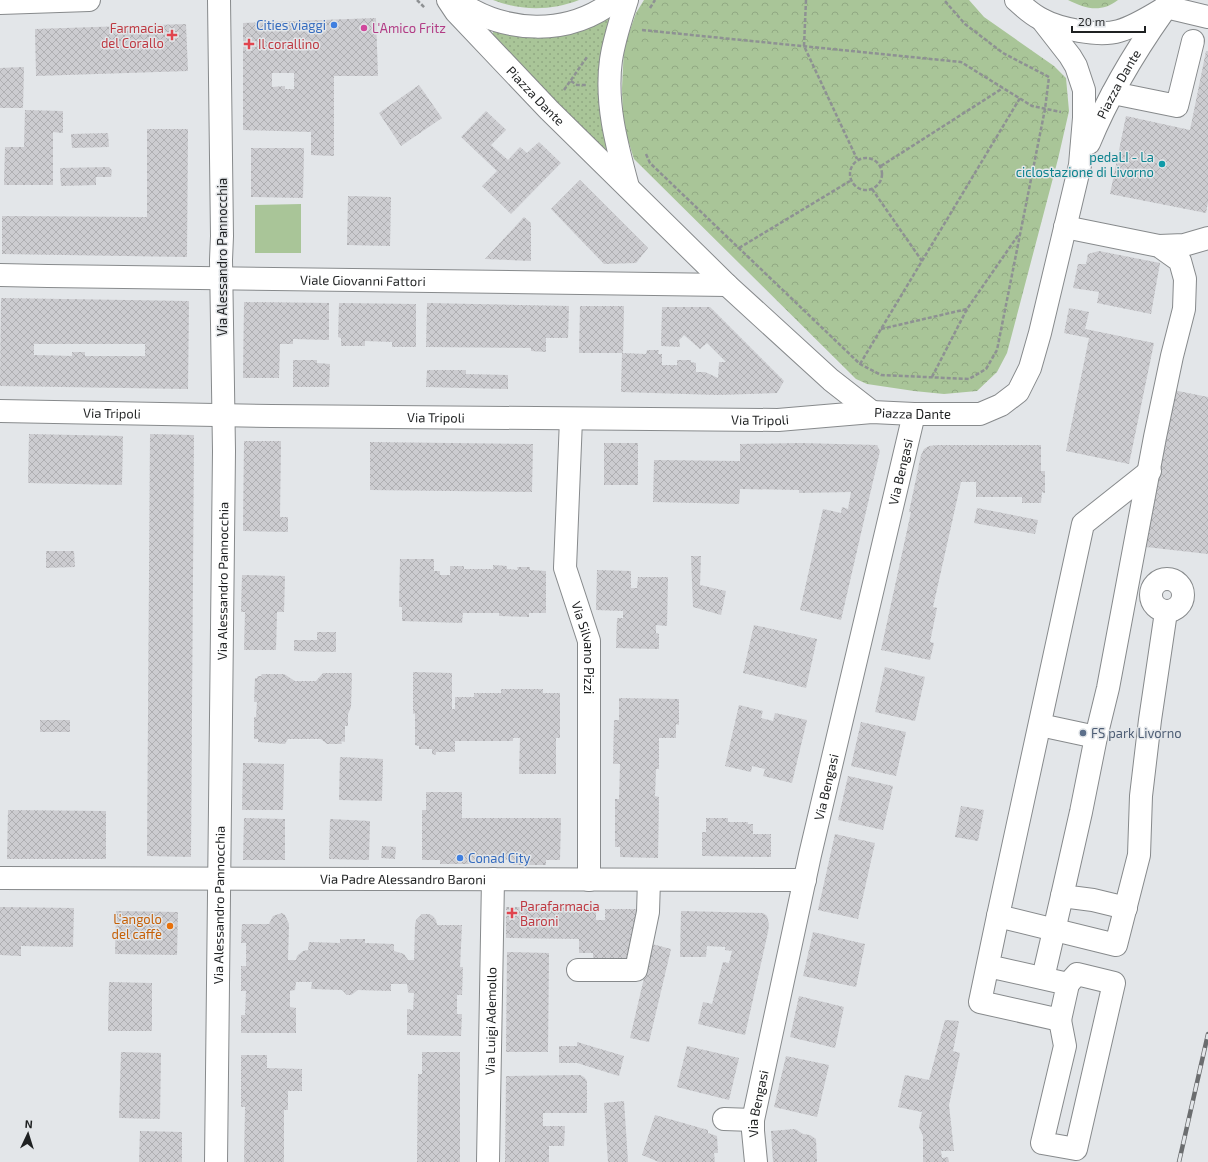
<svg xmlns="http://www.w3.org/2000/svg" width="1208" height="1162" viewBox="0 0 1208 1162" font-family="'Exo 2',sans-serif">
<defs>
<pattern id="grass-dots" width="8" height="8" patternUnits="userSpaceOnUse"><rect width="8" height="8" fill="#a9c598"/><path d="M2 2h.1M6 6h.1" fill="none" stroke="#91a983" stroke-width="1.8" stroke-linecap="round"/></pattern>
<pattern id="forest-crowns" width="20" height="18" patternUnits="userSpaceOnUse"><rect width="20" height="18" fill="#a9c598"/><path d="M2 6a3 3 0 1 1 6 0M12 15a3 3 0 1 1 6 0" fill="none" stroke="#91a983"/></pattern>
<pattern id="building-cross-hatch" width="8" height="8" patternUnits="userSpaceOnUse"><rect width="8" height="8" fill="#ccccd0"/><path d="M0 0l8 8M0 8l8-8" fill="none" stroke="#afafb2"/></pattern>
</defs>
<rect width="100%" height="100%" fill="#e3e6e9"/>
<g fill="url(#grass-dots)">
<path d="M493,0H579C551,11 521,11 493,0Z"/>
<path d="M609,16L613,18L603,117L608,156L491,37L494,30Z"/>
</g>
<g fill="url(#forest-crowns)">
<path d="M644,0H969L984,17L1054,66L1066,78L1069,111L1058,159L1007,353L997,372L977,391L944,394L914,391L867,384L856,379L634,159L623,124L622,88L624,47L636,13Z"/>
<path d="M1068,0H1118C1101,13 1086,9 1068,0Z"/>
</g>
<path fill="#a9c598" d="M301,204V253H255V205Z"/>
<g fill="url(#building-cross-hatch)" fill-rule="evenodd">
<path d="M376,18L378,76H334V156L311,155V132L243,130V23ZM272,73H294V89H285V86L272,87Z"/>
<path d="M186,24L188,71L36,76L35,29Z"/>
<path d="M1206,51H1208V202L1206,213L1110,194L1126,116L1190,130Z"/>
<path d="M24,67L23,108H0V68Z"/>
<path d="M419,85L442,118L401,146L379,113Z"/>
<path d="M25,110L63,111V133L53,132V185H4L5,147H24Z"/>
<path d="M486,111L506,130L491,145L508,160L520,147L527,153L539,142L561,163L511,214L482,186L497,171L461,137Z"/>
<path d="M147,129H188L187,257L2,254V216L147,217Z"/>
<path d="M108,133L109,147L72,148L71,134Z"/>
<path d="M251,148H304L303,198L251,197Z"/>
<path d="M109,167L112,170L111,177H96V185L61,186L60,168Z"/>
<path d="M580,180L648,248L636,263L604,264L551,209Z"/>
<path d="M348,196L391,197L390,246L347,245Z"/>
<path d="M524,217L531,223V261L485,259Z"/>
<path d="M1099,251L1160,263L1151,314L1097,303L1099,292L1073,288L1078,264H1086L1088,254Z"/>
<path d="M1,298L189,301L188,389L0,386ZM34,344H145V356H85V352H72V356L34,355Z"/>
<path d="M244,302L329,303V340L293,339V344H280L279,378H243Z"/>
<path d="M339,303L416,304V347H392V342L365,341V346H341V338L338,337Z"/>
<path d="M427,303L569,306L568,338H546V352L531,351V348L426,347Z"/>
<path d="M580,306H624L623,353H579Z"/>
<path d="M662,307H710L784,381L777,393L718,395L621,392L622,353L646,354L647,350H659L658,354H662V365H677V360H691V362L696,363V372H705L718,378L719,362H726L707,343L700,349L684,335L679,340L680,347L661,346Z"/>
<path d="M1069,308L1089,312L1085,329L1154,343L1129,464L1066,451L1089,338L1064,333Z"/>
<path d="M293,360H317V363L330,364L329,387H293Z"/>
<path d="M427,370H466V374L508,375V389L426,387Z"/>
<path d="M1173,390L1208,397V554L1146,547Z"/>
<path d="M29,434L123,436L122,485L28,483Z"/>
<path d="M150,434L194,435L191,857L147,856Z"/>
<path d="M244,441H281L280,517H288V532L243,531Z"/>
<path d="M370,442L533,444L532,492L370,490Z"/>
<rect x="604" y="443" width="34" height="42"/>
<path d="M800,443L877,445L880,451L841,620L800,610L823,509L841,513L842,507L848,509L851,492L799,493V490L740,489L739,504L653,502L654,460L740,461V444Z"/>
<path d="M937,445H1041V471H1045V493L1042,492L1041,503H1022V497H976V482H961L933,607L937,608L930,642L934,643L930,660L881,650L911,512H909L921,455L924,449L929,446Z"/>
<path d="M977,508L1038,520L1035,534L974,523Z"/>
<path d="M46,551H74L75,567L46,568Z"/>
<path d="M691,556H701L700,585L726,591L721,615L693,607Z"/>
<path d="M400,559H434V571H440V575H450V566H464V569H493V565L507,566V569L518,570L517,567H530V570L546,571V613H529V617L499,616V613H463L462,623L402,621V607H399Z"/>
<path d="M597,570L631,571V588H637L638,577H668L667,626L656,625V633L659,634V649L616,648L617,618H623V611L596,610Z"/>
<path d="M242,575L285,576L284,612H277L276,650H244L245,612H241Z"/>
<path d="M754,625L817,639L806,688L743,673Z"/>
<path d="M317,632H336V652L294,651V640H317Z"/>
<path d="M885,667L925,677L915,721L875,712Z"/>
<path d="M413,672L452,673V709H455V697H474V693H501V689H543V693H560V738H556V774H519L520,738H513V741H455V752H436V755L432,754V749H419V746L415,745V713L413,714Z"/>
<path d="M323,673H352L351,707L348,714V726H345V742L341,741L342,744H327L321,739H288L285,744L258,742V739H254V717H256L257,702H254L255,678H257L258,676H261L262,674H284L295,681H316Z"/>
<path d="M619,698L679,699V725L676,724V738H659V769H656L655,796L659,797L658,858L620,857V847H615V799H619L620,764H613L614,720H619Z"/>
<path d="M739,705L763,711L761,718L773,721L775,713L807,720L792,783L763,776L765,769L752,766L751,772L725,766Z"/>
<rect x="40" y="720" width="30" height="12"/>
<path d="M861,722L906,732L896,776L851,766Z"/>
<path d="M340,757L383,759L382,801L339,800Z"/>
<path d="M243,763L284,764L283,810H242Z"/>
<path d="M848,776L893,786L883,830L838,820Z"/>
<path d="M426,792H462V818H561L560,860H546V865H513V860H486V864H440V860H422V810H426Z"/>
<path d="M961,806L984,810L978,841L955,837Z"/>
<path d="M8,810L106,811V859H7Z"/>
<path d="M244,818L285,819V860H243Z"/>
<path d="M706,818H728V822H748V824H753V834H771V857L702,856V832H706Z"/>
<path d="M330,819L370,821L369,860L329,859Z"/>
<path d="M835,834L875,843L858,919L818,910Z"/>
<path d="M382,846L396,847L395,859L381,858Z"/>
<path d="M0,907L74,908L73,947L21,946V956L0,955Z"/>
<path d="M506,907L596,908V920H605V909H636L635,949L631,964H593V953H579V939L506,938Z"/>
<path d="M116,911L178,912L177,955L115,954Z"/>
<path d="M681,911L763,913L767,916L769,924L768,932L745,1035L698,1024L703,1002L712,1004L723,962L729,963L732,951L725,950V947L707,946L706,957H680Z"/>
<path d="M282,913L285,915L289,924L288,960H296L297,956L303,951L308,950L309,942L340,943V939H365V943L394,944V951L404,954L408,960H414L415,925L416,920L422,914H429L433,916L436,920L437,925H462L460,967H463L462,995H457V1014H462L461,1036L407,1035V1009L413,1010L414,993H409L408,991L407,984H391V991L358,990L351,995H347L342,990L311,989L312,982H296L295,990L290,991V1007L296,1008V1033H241V1015H245L246,991H241V966H246V943H241L242,924H269L273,916Z"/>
<path d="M813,932L865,944L856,987L803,976Z"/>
<path d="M652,944L671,949L649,1042L630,1038Z"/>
<path d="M507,952L549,953L548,1052H506Z"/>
<path d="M109,982L152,983V1031H108Z"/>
<path d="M799,996L844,1007L835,1048L790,1037Z"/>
<path d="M945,1020L959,1021L953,1051L960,1053L949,1105L954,1151H941L942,1158L948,1157L949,1162H923V1136L919,1127L922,1112L898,1107L905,1075L929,1080Z"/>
<path d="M577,1042L624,1056L619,1076L577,1063H559V1046H577Z"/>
<path d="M687,1046L739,1058L729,1100L677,1087Z"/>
<path d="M121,1052L161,1053L160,1119L119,1118Z"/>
<path d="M422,1052H460V1162H417L418,1074H422Z"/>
<path d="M241,1055H267V1068L302,1069V1091H288V1110H284V1162H244L245,1107H241Z"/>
<path d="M786,1056L829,1065L817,1117L774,1107Z"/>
<path d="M580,1075L584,1077L587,1081V1113H543V1126H565L564,1146H549V1162H505L506,1076Z"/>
<path d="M624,1101L628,1162H608L604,1103Z"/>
<path d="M655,1115L708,1130V1133L717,1136L718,1153H714L715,1162H659L642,1155Z"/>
<path d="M795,1129L803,1134L810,1135L816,1139L817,1162H773L771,1131Z"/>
<path d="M140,1131L182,1132V1162H139Z"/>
</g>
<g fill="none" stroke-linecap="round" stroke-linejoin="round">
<g stroke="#878a8c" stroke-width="24">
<g id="minor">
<path id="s1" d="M448,0L456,12L549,110L727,285L831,380L872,412"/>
<path d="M627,0C621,19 614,39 611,60C605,103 617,146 628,187"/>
<path d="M1016,0C1024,7 1031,14 1041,19C1059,29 1099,37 1119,31C1136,26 1151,16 1166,7L1208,17"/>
<path d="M0,3L89,0"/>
<path d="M1113,93L1177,106L1193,41"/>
<path id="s2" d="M1089,143C1108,97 1134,53 1163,12"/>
<path d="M1065,227L1159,246L1180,261L1185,279L1184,309L1172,356L1155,437L1108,688L1096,737L1081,812L1062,896L1093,900L1126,908"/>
<path d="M1159,246L1184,245L1208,238"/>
<path id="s3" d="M0,275C242,280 484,281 727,285"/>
<path id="s4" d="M0,411L272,416L778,420L872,412L914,414H980L1001,405L1018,392L1030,368L1040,333L1080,165L1084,118V90L1076,66L1070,56L1042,20"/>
<path id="s5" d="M571,419L565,568L589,641V880"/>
<path d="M1150,471L1083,524L998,916L1116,945L1139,855L1141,796L1150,720L1166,612"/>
<circle cx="1167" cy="595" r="16"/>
<path d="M1040,725L1096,737"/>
<path id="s6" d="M0,878L805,880"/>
<path d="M988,966L1068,984L1060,1020L980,1002L998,916"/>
<path d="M578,970H636L648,912L649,880"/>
<path d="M1043,978L1062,896"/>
<path d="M1060,1020L1065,1046L1042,1143L1076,1149L1114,983L1077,974L1068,984"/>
<path d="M724,1119L753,1120"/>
<path id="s7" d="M216,1162L224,451L221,260L222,236L219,0"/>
<path id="s8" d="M488,1162L493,879"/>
<path id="s9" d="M756,1162L753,1131V1120L810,855L914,414"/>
</g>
</g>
<g stroke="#878a8c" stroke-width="24">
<path id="major" d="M456,0C504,34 568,37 615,0"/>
</g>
<g stroke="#8e9193" stroke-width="2.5" stroke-dasharray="4 2" stroke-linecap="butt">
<path d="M417,0L425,8"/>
<path d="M806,0L804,46L857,159"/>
<path d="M650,8L655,0"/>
<path d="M642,30L961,62L1032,106L1061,112"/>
<path d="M571,81L577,85H586"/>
<path d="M564,90L587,57"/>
<path d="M646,154L650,163L860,364L881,375L969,379L986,369L997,350L1045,109L1049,77L1003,53L965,24L944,0"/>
<circle cx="866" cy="174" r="16"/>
<path d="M881,166L1003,88"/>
<path d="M872,189L922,261"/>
<path d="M739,248L850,181"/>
<path d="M881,329L967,309"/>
<path d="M860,364L1020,98"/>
<path d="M932,377L967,309L1019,234"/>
</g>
<use href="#minor" stroke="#fff" stroke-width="22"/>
<use href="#major" stroke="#fff" stroke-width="22"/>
<g stroke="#6b6d6f" stroke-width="4.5">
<path id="rail" d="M1179,1162L1208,1034"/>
</g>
<use href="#rail" stroke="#e3e6e9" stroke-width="3" stroke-dasharray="9" stroke-linecap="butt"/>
</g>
<g fill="#3f7fe0" stroke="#e3e6e9" stroke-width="1.5">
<circle cx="334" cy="25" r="4"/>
<circle cx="460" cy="858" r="4"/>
</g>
<circle fill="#d1479c" stroke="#e3e6e9" stroke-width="1.5" cx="364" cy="28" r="4"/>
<g fill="#e0444e" stroke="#e3e6e9" stroke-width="1.5">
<path d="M170 29h4v4h4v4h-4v4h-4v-4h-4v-4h4z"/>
<path d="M247 38h4v4h4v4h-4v4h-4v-4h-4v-4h4z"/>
<path d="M510 907h4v4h4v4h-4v4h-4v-4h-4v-4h4z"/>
</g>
<circle fill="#0f9aa8" stroke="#e3e6e9" stroke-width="1.5" cx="1162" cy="164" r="4"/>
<circle fill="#5c6f8a" stroke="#e3e6e9" stroke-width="1.5" cx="1083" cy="733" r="4"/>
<circle fill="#e8710a" stroke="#e3e6e9" stroke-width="1.5" cx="170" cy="926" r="4"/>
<g text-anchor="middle" stroke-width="3" stroke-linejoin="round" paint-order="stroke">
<g font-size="13" fill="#366cbe" stroke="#e3e6e9" text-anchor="end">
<text x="326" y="30">Cities viaggi</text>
<text x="468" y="863" text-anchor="start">Conad City</text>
</g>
<g font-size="13" fill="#be3a42" stroke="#e3e6e9" text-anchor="start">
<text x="164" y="33" text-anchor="end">Farmacia<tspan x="164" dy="15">del Corallo</tspan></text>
<text x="258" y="49">Il corallino</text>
<text x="520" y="911">Parafarmacia<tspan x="520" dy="15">Baroni</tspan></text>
</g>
<g font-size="13" fill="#b23c85" stroke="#e3e6e9" text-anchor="start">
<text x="372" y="33">L'Amico Fritz</text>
</g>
<g font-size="13" fill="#1f2122" stroke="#e3e6e9">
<text dy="5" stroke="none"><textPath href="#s2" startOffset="66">Piazza Dante</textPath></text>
<text dy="5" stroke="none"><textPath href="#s1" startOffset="130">Piazza Dante</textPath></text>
<text transform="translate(222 257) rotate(-90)" y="5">Via Alessandro Pannocchia</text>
<text dy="5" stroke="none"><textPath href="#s3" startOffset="363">Viale Giovanni Fattori</textPath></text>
<text dy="5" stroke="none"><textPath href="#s4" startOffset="913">Piazza Dante</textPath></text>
<text dy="5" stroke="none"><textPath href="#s4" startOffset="112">Via Tripoli</textPath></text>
<text dy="5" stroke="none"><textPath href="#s4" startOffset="436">Via Tripoli</textPath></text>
<text dy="5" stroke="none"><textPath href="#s4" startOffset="760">Via Tripoli</textPath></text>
<text dy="5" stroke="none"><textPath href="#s9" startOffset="707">Via Bengasi</textPath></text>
<text dy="5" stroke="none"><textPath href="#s7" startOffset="581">Via Alessandro Pannocchia</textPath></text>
<text dy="5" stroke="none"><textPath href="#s5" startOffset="232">Via Silvano Pizzi</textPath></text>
<text dy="5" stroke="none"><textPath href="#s9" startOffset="383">Via Bengasi</textPath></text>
<text dy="5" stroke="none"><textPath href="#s6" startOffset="403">Via Padre Alessandro Baroni</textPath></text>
<text dy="5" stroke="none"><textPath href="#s7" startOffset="257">Via Alessandro Pannocchia</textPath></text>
<text dy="5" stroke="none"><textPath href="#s8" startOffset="141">Via Luigi Ademollo</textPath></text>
<text dy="5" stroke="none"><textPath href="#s9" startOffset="59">Via Bengasi</textPath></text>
</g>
<g font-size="13" fill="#0d838f" stroke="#e3e6e9" text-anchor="end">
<text x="1154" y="162">pedaLI - La<tspan x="1154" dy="15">ciclostazione di Livorno</tspan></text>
</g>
<g font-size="13" fill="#4e5e75" stroke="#e3e6e9" text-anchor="start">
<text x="1091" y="738">FS park Livorno</text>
</g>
<g font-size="13" fill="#c56008" stroke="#e3e6e9" text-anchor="end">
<text x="162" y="924">L'angolo<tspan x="162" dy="15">del caffè</tspan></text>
</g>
</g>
<g transform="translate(28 1134) rotate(4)" stroke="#e3e6e9" stroke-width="3" paint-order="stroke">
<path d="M0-3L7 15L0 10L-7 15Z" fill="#1f2122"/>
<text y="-6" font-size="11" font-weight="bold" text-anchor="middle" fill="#1f2122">N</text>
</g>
<path d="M1072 26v6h73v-6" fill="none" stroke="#1f2122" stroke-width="2"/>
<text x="1078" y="26" font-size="12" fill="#1f2122" stroke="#e3e6e9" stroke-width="3" paint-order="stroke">20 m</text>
</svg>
